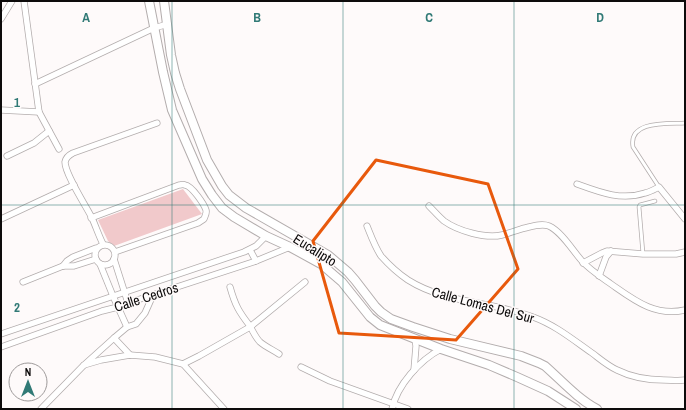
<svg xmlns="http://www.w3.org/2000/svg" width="686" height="410" viewBox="0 0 686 410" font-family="'Archivo Narrow',sans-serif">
<rect width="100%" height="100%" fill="#fefafa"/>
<path fill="#f1c9cb" d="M183,189L202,214L114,246L108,241L98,220Z"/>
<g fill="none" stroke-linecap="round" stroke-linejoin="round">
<g stroke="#b3adad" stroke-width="4.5">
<g id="lane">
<path d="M659,187L633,147C628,120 668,124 685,123"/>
<path d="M643,254L639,207L640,205L655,201"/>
</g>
</g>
<g stroke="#b3adad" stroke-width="7">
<g id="street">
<path d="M24,1L39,112L59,149"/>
<path d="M1,19L12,1"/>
<path d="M35,84L154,28L168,24"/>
<path d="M1,110L39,112"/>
<path d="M7,156L34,143L49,131"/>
<path d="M577,184C599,192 621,201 645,193C650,192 655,189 659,187L685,219"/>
<path d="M429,206C434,211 439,217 444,221C458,231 486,239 502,235C510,233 517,230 525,228C533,226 542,223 549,226C562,232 573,251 582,261C590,270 601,277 611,284C634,300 655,317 685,310"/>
<path d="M91,218L179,185C181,185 183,184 185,185C192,186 204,204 206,210C207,213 205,216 204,219L198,223L115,252"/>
<path d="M1,219L74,185"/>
<path d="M367,226C371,236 375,247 381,256C389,265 399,274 408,280C446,304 492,301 533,317C555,325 572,339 592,353C600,359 608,366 617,370C631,377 648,380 664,380C671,380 678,381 685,380"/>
<path d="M103,244C99,236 96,227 92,218C86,206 65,174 65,162C66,157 69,155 73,153L157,123"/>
<circle cx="105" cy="255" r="10"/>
<path d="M250,250L256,261"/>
<path d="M114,259L128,303"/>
<path d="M583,263L602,253L607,251L643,254H676L685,252"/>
<path d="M100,264L113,296L127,327"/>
<path d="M63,266L67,261L73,257L96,248"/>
<path d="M599,276L606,257L611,251"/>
<path d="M23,282L63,266H74L96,259"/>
<path d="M230,287C235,305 239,312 250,326C253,332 256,338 260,342C266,347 273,350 279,354"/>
<path d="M1,334L244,252L256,246L266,236"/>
<path d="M114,338L130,355"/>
<path d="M1,347L102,311L118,307L128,303L256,261L290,247"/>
<path d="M183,364L199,356L250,327L305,282"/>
<path d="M84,365L101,360L130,355L155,357L183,364L224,409"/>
<path d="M301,367L330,381L408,409"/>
<path d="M414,370L416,346L415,339"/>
<path d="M41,409L84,365L114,338L127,327L136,324L145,313L153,295"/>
<path d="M392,409C397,385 420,360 441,349"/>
</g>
</g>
<g stroke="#b3adad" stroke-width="10">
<g id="secondary">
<path d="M149,1L163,72L172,110L202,179L212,195L222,208L234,217L266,236L290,247L321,264L342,282L370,317L380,325L441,349L489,365L517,377L548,391L576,409"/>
<path d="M164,1L171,55L175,73L180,89L207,160L222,186L229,195L246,208L328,255L348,272L355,280L375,306L381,312L391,319L413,327L450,339L521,356L539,363L545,366C562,381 578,399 597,409"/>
</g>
</g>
<use href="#lane" stroke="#fff" stroke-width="3"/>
<use href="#street" stroke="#fff" stroke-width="5.5"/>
<use href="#secondary" stroke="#fff" stroke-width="8"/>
</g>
<path fill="none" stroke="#e8590c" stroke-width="3" stroke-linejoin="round" d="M376,160L488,184L518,269L456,340L339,333L313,241Z"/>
<path fill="none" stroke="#317a76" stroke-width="1" stroke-opacity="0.55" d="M172,1V409M343,1V409M514,1V409M1,205H685"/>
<g text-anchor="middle" stroke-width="3" stroke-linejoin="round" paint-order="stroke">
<g font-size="14" fill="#0d0b0b" stroke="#fefafa">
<text transform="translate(315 250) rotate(32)" y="5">Eucalipto</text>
<text transform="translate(146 297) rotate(-18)" y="5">Calle Cedros</text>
<text transform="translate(483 305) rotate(15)" y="5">Calle Lomas Del Sur</text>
</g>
</g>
<g font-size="13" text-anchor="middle" font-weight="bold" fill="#317a76" stroke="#fefafa" stroke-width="3" stroke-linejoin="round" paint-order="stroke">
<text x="86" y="22">A</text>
<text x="257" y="22">B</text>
<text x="429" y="22">C</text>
<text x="600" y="22">D</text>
<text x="17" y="107">1</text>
<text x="17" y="312">2</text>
</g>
<rect width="686" height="410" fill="none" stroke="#0d0b0b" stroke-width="4"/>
<g transform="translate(28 382)"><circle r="19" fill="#fefafa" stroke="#9e9a9a"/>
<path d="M0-3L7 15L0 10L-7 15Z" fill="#317a76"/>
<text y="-6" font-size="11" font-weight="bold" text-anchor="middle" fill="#0d0b0b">N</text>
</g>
</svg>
